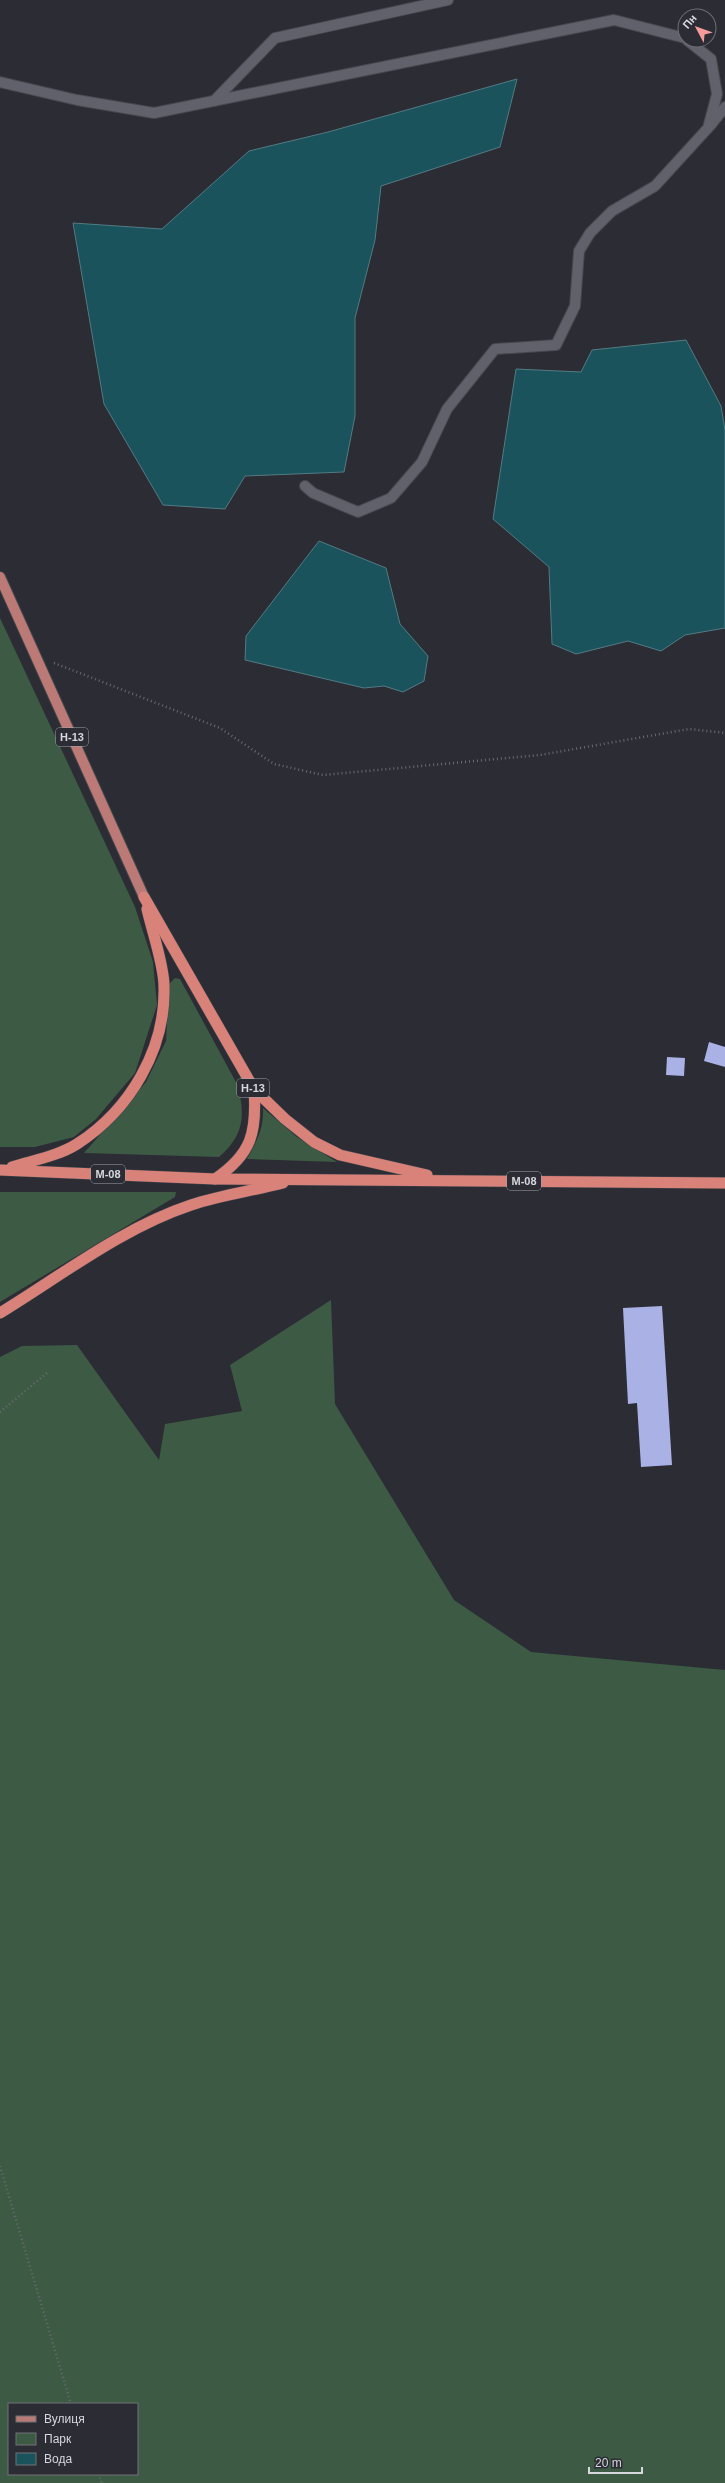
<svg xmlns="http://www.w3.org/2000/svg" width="725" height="2483" viewBox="0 0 725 2483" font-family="Helvetica,sans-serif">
<rect width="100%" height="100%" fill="#2b2c34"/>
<g fill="#3d5a44" fill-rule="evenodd">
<path d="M0,618L135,907L153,962L157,1005L135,1073L96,1119L74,1137L35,1147H0Z"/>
<path d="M175,978L180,979L237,1084C246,1115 244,1135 219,1157L84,1153L146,1082L166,1041L169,984Z"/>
<path d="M263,1108L297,1137L337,1162L247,1159C257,1141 264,1128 263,1108Z"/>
<path d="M0,1192H176L175,1197L0,1302Z"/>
<path d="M331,1300L335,1404L454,1600L531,1652L725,1670V2483H0V1357L22,1346L77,1345L159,1460L165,1424L242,1411L230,1365ZM9,2404H137V2474H9Z"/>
</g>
<g fill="#1b535c" stroke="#537b83">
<path d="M517,79L500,147L381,186L375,240L355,318V416L344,472L245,476L225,509L163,505L104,404L73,223L162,229L249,151L328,132Z"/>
<path d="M686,340L721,406L725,430V628L685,635L661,651L628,641L576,654L552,644L549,567L493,519L516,369L581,372L592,350Z"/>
<path d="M319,541L386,568L400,624L428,656L424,681L403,692L384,686L364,688L245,660L246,636Z"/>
</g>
<g fill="#aab2e5">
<path d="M709,1042L725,1047V1067L704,1061Z"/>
<path d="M667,1057L685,1058L684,1076L666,1075Z"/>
<path d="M662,1306L672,1465L641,1467L637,1403L628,1404L623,1308Z"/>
</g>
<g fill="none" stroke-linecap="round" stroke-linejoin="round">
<g stroke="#46484e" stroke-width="12">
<g id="service">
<path d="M0,82L77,100L154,113L614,20L685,38"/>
<path d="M214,101L275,38L448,0"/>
<path d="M710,126L725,107"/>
<path d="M305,486L313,493L358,512L391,498L422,462L447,409L495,349L556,345L575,306L579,251L590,233L612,211L655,186L708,128L717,94L711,59L687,40"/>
</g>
</g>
<g stroke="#46484e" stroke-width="12">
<path id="primary" d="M0,577L144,897"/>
</g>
<g stroke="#46484e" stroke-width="12">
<g id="trunk">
<path d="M144,897L254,1089L285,1119L314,1142L340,1155L427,1175"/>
<path d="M12,1167C34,1160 58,1156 77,1144C130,1110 166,1049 164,986C164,965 152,931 147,909"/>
<path d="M0,1170L215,1179L725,1183"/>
<path d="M215,1179C252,1154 257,1132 254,1089"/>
<path d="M0,1313C62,1275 122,1228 191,1205C221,1195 252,1191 283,1183"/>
</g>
</g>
<g stroke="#6a6b72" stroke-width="2.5" stroke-dasharray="1 3" stroke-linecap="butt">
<path d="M54,663L220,728L274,764L323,775L540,755L689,729L725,733"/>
<path d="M0,1412L47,1373"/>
<path d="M0,2166L71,2404"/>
<path d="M98,2474L102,2483"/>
</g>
<use href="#service" stroke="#60616a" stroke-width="10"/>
<use href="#primary" stroke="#bb7a76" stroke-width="10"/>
<use href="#trunk" stroke="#d9827a" stroke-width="11"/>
</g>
<g text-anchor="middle" stroke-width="4" stroke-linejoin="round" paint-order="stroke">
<g fill="#2b2c34" stroke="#a3a4aa" stroke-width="1">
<rect x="56" y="728" width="32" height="18" rx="3"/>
<rect x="237" y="1079" width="32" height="18" rx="3"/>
<rect x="91" y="1165" width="34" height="18" rx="3"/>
<rect x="507" y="1172" width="34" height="18" rx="3"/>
</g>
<g font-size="11" font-weight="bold" fill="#d7d8dd">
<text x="72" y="741">Н-13</text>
<text x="253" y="1092">Н-13</text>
<text x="108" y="1178">М-08</text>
<text x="524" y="1185">М-08</text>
</g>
</g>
<rect x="8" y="2403" width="130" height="72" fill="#2b2c34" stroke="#707178"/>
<rect x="16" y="2416" width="20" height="6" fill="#bb7a76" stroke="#707178"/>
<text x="44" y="2423" font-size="12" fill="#d7d8dd">Вулиця</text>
<rect x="16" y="2433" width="20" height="12" fill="#3d5a44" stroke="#707178"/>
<text x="44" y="2443" font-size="12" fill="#d7d8dd">Парк</text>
<rect x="16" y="2453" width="20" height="12" fill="#1b535c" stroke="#707178"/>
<text x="44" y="2463" font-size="12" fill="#d7d8dd">Вода</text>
<g transform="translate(697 28) rotate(311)"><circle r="19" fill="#2b2c34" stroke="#707178"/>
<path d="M0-3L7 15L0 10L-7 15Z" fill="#f59b9c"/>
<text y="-6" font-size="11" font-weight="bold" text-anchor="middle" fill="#d7d8dd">Пн</text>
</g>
<path d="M589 2467v6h53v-6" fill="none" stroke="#d7d8dd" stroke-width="2"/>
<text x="595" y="2467" font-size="12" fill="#d7d8dd" stroke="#2b2c34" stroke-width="3" paint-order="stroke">20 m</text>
</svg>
